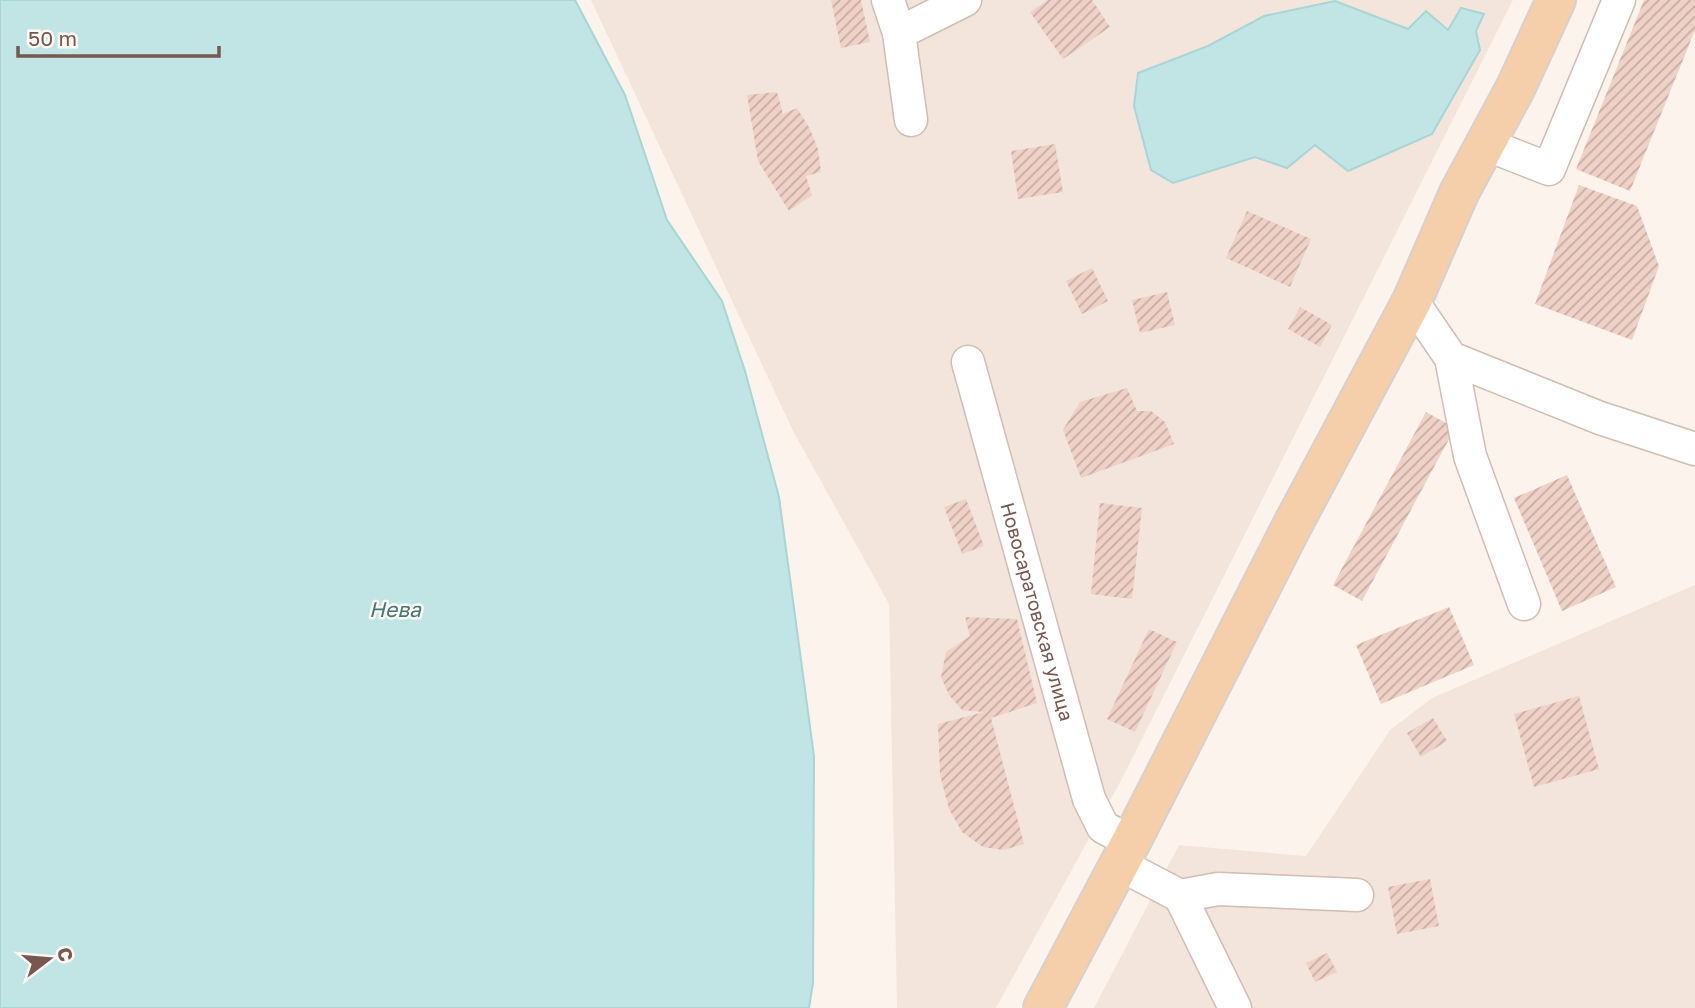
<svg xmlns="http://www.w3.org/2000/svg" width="1695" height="1008" viewBox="0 0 1695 1008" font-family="'Golos Text',sans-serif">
<defs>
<pattern id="building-hatch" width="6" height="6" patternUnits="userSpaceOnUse" patternTransform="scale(1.75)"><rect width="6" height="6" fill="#efd1c6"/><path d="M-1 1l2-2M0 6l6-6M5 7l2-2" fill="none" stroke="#c6aca3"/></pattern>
</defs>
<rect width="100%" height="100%" fill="#fcf4ec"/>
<g fill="#f3e5db">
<path d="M591,0H1513L1124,775L996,1008H897L889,604L793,431Z"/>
<path d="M1695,585V1008H1094L1179,845L1306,856L1390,730L1432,698Z"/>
</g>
<g fill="#c1e4e5" stroke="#a8d5d6" stroke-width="2">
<path d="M0,0H575L625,95L667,220L722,301L745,371L779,497L814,756L813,983L809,1008H0Z"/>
<path d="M1335,1L1408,29L1426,11L1448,30L1461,8L1484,14L1476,31L1480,50L1432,134L1348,171L1315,145L1287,168L1255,157L1173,183L1151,170L1134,106L1138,73L1208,46L1264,16Z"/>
</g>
<g fill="url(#building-hatch)">
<path d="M831,0H861L870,42L841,48Z"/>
<path d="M1048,0H1092L1110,27L1063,59L1030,12Z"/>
<path d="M1644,0H1695V30L1630,191L1576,169Z"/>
<path d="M777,92L783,114L797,108L810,129L818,149L821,172L806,176L812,195L789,211L758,161L747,95Z"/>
<path d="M1055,144L1063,192L1018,199L1011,151Z"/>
<path d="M1579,185L1637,206L1659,266L1632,340L1535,304Z"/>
<path d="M1247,211L1311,239L1290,287L1226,258Z"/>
<path d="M1092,268L1108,301L1082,314L1066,281Z"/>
<path d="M1167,292L1175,325L1140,333L1132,300Z"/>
<path d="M1300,307L1332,325L1320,347L1288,329Z"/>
<path d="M1127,388L1137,411H1151L1165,422L1174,444L1081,478L1063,430L1080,402Z"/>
<path d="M1426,412L1455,428L1362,601L1333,585Z"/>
<path d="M1567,475L1616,587L1562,611L1514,498Z"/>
<path d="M966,499L984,546L962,554L944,507Z"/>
<path d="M1100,503L1142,508L1132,599L1091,594Z"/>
<path d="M1449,607L1474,665L1381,704L1356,645Z"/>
<path d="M965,617L1017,619L1037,703L991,718L1024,844L1003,850L983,847L962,832L949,809L940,775L938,724L984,712L962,710L949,695L941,677L946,652L970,636Z"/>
<path d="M1149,629L1177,642L1135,732L1107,719Z"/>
<path d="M1579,696L1599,769L1534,787L1514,714Z"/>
<path d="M1433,718L1447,741L1421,757L1407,733Z"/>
<path d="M1430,879L1439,926L1397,934L1388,887Z"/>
<path d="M1327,953L1337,972L1315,982L1306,963Z"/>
</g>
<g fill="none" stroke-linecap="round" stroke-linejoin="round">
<g stroke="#d0bdb4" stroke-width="35">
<g id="minor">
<path d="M888,0L899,33L911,120"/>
<path d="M899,33L965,0"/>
<path d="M1485,144L1549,169L1619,0"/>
<path d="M1412,301L1451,358L1600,418L1695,449"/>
<path d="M1451,358L1470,456L1524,604"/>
<path id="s1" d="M968,362L1089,799L1103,827L1131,842"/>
<path d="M1119,864L1180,896L1235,1008"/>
<path d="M1180,896L1218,889L1357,895"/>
</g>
</g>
<g stroke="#d9d0ce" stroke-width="42">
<path id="major" d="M1043,1008L1131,842L1292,526L1412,301L1459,193L1516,87L1556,0"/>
</g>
<use href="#minor" stroke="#fff" stroke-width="32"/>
<use href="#major" stroke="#f5cfaa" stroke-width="38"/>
</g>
<g text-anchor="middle" stroke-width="5" stroke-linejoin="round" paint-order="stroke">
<g font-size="19" fill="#765850" stroke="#fef8f3">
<text dy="7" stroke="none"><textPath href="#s1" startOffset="259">Новосаратовская улица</textPath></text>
</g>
<g font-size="21" font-style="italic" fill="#447879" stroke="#fef8f3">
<text x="395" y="617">Нева</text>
</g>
</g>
<g transform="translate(49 959) rotate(74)" stroke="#fef8f3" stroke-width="5" paint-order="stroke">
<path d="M0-5L12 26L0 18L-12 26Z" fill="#765850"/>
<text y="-10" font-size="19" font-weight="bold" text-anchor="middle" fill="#765850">С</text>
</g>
<path d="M18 46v10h201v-10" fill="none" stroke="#765850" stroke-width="3.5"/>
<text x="28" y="46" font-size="21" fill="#765850" stroke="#fef8f3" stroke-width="5" paint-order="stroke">50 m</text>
</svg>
